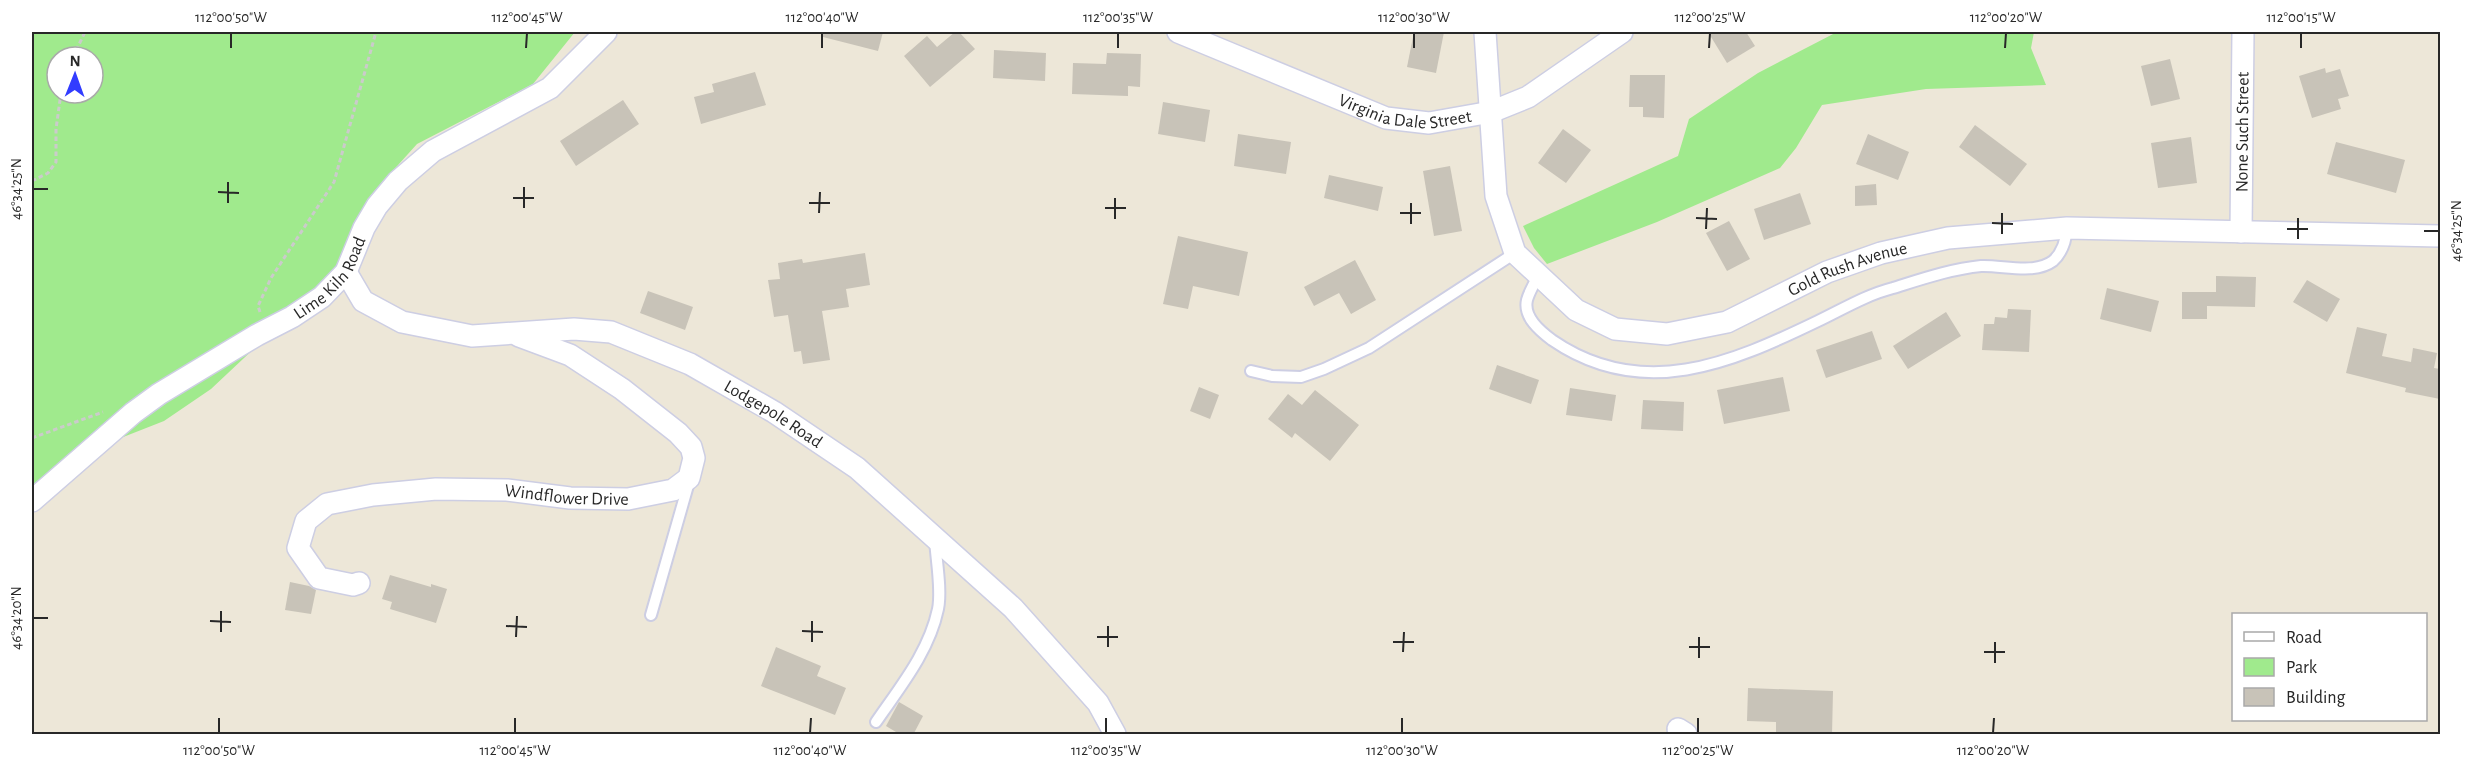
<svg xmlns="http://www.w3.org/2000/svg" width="2472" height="766" viewBox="0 0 2472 766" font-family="'Alegreya Sans',sans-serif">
<rect width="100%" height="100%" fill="#ede7d8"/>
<g fill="#a0ea8d" fill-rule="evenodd">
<path d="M32,32H575L533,84L417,144L371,195L340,268L211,389L164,421L108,443L32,495ZM57,57H93V93H57Z"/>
<path d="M1837,32H2034L2031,48L2046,85L1926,89L1822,105L1796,148L1780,168L1657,222L1547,264L1534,248L1523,226L1678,156L1689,119L1758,73Z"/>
</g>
<g fill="#c8c3b8">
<path d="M823,32H883L878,51L823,37Z"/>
<path d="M955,32H959L975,49L930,87L904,56L927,36L937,47Z"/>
<path d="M1414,32H1444L1436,73L1407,67Z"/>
<path d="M1708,32H1746L1755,46L1727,63Z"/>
<path d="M994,50L1046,53L1045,81L993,78Z"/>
<path d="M1107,53L1141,54L1140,87L1128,86V96L1072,94L1073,63L1106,64Z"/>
<path d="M2170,59L2180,99L2151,106L2141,66Z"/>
<path d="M2325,68L2326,73L2340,69L2349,96L2338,99L2341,109L2312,118L2299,76Z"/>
<path d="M755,72L766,105L701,124L694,97L714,92L712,84Z"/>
<path d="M1630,75H1665L1664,118L1643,117V107H1629Z"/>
<path d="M623,100L639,124L576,166L560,141Z"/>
<path d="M1163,102L1210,110L1205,142L1158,134Z"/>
<path d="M1975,125L2027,164L2010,186L1959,147Z"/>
<path d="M1563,129L1591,150L1566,183L1538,163Z"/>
<path d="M1238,134L1291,142L1286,174L1234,166Z"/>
<path d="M1868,134L1909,152L1898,180L1856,164Z"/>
<path d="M2191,137L2197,183L2158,188L2151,143Z"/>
<path d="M2336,142L2405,160L2396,193L2327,174Z"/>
<path d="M1450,166L1462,231L1434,236L1423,171Z"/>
<path d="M1329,175L1383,187L1378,211L1324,198Z"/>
<path d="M1876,184L1877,205L1855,206V186Z"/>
<path d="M1800,193L1811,224L1764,240L1754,209Z"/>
<path d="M1729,221L1750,259L1727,271L1706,233Z"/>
<path d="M1178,236L1248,252L1239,296L1193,286L1188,309L1163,304Z"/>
<path d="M865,253L870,285L846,289L849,307L822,311L830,360L803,364L801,351L794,352L788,315L774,317L768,280L780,279L778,263L802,259L803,263Z"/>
<path d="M1355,260L1376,300L1351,314L1339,293L1314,306L1304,287Z"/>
<path d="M2216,276L2256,277L2255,307L2207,306V319H2182V292H2216Z"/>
<path d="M2307,280L2340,299L2327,322L2293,302Z"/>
<path d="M2107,288L2159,301L2151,332L2100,319Z"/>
<path d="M648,291L693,307L685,330L640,313Z"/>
<path d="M2008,309L2031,310L2029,352L1982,350L1984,324H1994L1995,317L2007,318Z"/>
<path d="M1946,312L1961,336L1908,369L1893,346Z"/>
<path d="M2357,327L2387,334L2382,356L2411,362L2413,348L2437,353L2434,368L2440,369V399L2405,392L2406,388L2346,373Z"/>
<path d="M1872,331L1882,359L1826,378L1816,350Z"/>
<path d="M1497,365L1539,380L1531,404L1489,389Z"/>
<path d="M1783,377L1790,411L1724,424L1717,390Z"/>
<path d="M1199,387L1219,395L1210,419L1190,411Z"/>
<path d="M1570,388L1616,395L1612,421L1566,415Z"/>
<path d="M1315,390L1359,425L1330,461L1295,433L1292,438L1268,419L1288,394L1302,405Z"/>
<path d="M1643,400L1684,402L1683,431L1641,429Z"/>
<path d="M390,575L431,587V584L447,589L436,623L390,609L392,602L382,599Z"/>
<path d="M290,582L309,586L316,590L311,614L285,610Z"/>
<path d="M776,647L821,666L817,676L846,688L835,715L761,686Z"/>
<path d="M1748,688L1833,691L1832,735H1776V722L1747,721Z"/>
<path d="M899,702L923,716L913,735H901L886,726Z"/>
</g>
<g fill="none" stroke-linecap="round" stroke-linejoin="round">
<g stroke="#cdcee3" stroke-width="14">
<g id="service">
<path d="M1538,275C1535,283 1529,292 1527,300C1523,317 1540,331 1552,340C1642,402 1731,363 1818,321C1843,309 1866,295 1893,288C1922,279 1951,269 1981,266C2003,265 2034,275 2053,261C2062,253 2066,240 2067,228"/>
<path d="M1251,371L1272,376L1301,377L1324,369L1369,348L1515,253"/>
<path d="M651,615L689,482"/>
<path d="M876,722C900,687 929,652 938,609C942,590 936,559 935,539"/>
</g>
</g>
<g stroke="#cdcee3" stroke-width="24">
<g id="minor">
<path id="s1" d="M1178,32L1386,118L1429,123L1491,112L1528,97L1622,32"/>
<path id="s2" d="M1485,32L1496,196L1515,253L1576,310L1615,329L1667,334L1727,322L1827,272L1881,253L1948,238L2067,228L2440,236"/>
<path id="s3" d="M2241,232L2243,32"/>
<path id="s4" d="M346,272L363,301L402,322L472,336L574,329L611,332L690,364L774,412L857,468L1013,608L1098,703L1115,734"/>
<path id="s5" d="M32,501L133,413L159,394L257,335L292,317L322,297L346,272L364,228L377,206L398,181L433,151L550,88L606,32"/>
<path id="s6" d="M359,583L353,585L319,578L298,548L306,521L327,504L373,495L436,489L507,490L570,498L628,499L673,490L689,478L694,458L691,447L678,433L622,389L570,355L519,336"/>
<path d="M1678,729L1686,734"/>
</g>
</g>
<g stroke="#cbcbcb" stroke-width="3" stroke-dasharray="4.5 3" stroke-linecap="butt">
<path d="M73,57L85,32"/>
<path d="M32,181L48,173L56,162V129L61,93"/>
<path d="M260,312L258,306L271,278L334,182L376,32"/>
<path d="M32,438L103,412"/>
</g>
<use href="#service" stroke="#fff" stroke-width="10"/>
<use href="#minor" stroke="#fff" stroke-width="21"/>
</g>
<path fill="none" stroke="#282828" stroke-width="2" d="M231,48V33M526,48L527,33M822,48V33M1118,48V33M1414,48V33M1709,48L1710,33M2005,48L2006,33M2301,48V33M33,189H48M218,192L239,193M513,198H534M228,203V182M809,203H830M524,208V187M1105,208H1126M819,213L820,192M1400,213H1421M1696,218L1717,219M1115,219V198M1992,223L2013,224M1411,224V203M1706,229L1707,208M2287,229H2308M2424,231H2439M2002,234V213M2298,239V218M33,618H48M210,621L231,622M506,626L527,627M802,631L823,632M221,632V611M516,637L517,616M1097,637H1118M812,642V621M1393,642H1414M1108,647V626M1689,647H1710M1403,652L1404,632M1984,652H2005M1699,658V637M1995,663V642M219,733V718M515,733V718M810,733L811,718M1106,733V718M1402,733V718M1698,733V718M1993,733L1994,718"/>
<g text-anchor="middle" stroke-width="4.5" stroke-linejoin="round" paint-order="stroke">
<g font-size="18" fill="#282828" stroke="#fff">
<text dy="6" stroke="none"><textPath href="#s1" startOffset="243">Virginia Dale Street</textPath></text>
<text dy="6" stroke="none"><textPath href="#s3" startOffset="100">None Such Street</textPath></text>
<text dy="6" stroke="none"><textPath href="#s2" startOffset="597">Gold Rush Avenue</textPath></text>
<text dy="6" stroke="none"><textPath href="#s5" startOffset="376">Lime Kiln Road</textPath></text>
<text dy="6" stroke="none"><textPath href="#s4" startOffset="471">Lodgepole Road</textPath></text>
<text dy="6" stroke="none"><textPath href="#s6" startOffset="374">Windflower Drive</textPath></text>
</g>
</g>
<rect width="2472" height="766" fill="none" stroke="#ffffff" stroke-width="66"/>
<rect x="2232" y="613" width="195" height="108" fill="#ffffff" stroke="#a9a9a9" stroke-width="1.5"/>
<rect x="2244" y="632" width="30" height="9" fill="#ffffff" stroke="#a9a9a9" stroke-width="1.5"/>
<text x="2286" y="643" font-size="18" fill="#282828">Road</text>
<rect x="2244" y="658" width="30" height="18" fill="#a0ea8d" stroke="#a9a9a9" stroke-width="1.5"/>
<text x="2286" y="673" font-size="18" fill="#282828">Park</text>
<rect x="2244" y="688" width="30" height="18" fill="#c8c3b8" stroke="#a9a9a9" stroke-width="1.5"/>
<text x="2286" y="703" font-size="18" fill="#282828">Building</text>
<g transform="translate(75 75) rotate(1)"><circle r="28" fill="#ffffff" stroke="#a9a9a9" stroke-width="1.5"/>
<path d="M0-4.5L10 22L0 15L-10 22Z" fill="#323cff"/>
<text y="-9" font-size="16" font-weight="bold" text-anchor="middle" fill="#282828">N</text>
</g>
<rect x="33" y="33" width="2406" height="700" fill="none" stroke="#282828" stroke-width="2"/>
<g font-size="15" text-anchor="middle" fill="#282828">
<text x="231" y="22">112°00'50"W</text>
<text x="527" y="22">112°00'45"W</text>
<text x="822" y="22">112°00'40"W</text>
<text x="1118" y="22">112°00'35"W</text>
<text x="1414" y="22">112°00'30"W</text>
<text x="1710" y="22">112°00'25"W</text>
<text x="2006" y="22">112°00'20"W</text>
<text x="2301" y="22">112°00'15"W</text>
<text transform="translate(16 189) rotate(-90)" y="5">46°34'25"N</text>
<text transform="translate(2456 231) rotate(-90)" y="5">46°34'25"N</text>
<text transform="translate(16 618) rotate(-90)" y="5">46°34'20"N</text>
<text x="219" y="755">112°00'50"W</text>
<text x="515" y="755">112°00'45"W</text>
<text x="810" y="755">112°00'40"W</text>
<text x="1106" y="755">112°00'35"W</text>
<text x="1402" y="755">112°00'30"W</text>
<text x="1698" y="755">112°00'25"W</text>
<text x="1993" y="755">112°00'20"W</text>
</g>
</svg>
